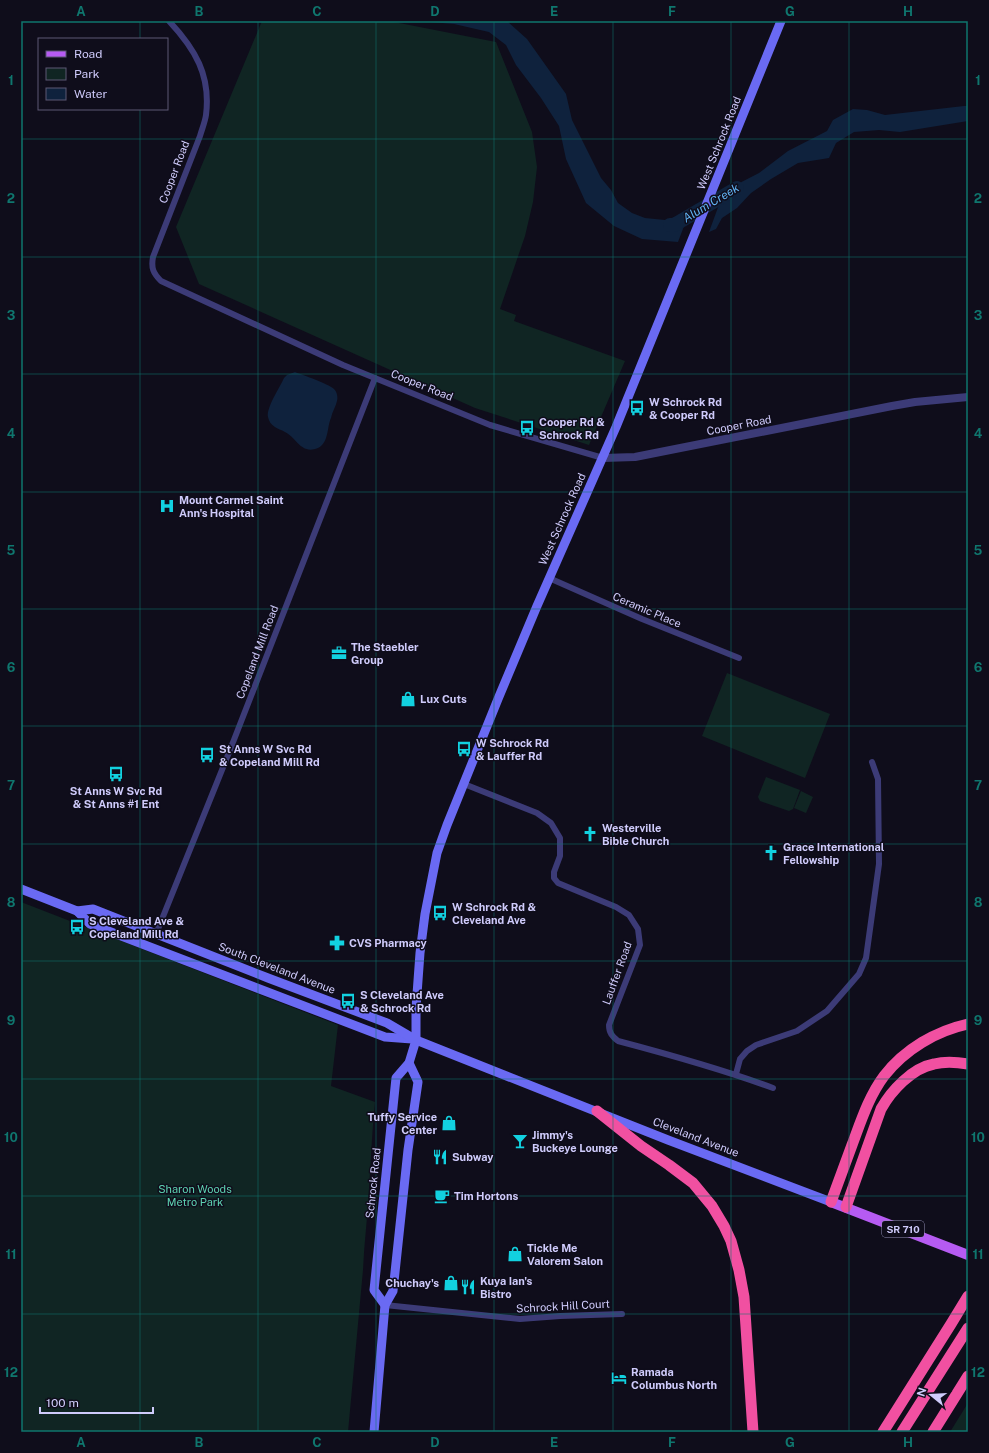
<svg xmlns="http://www.w3.org/2000/svg" width="989" height="1453" viewBox="0 0 989 1453" font-family="'Public Sans',sans-serif">
<rect width="100%" height="100%" fill="#0f0d1b"/>
<g fill="#102523">
<path d="M262,21H389L496,42L532,132L537,167L533,202L525,236L500,309L516,315L514,321L625,361L589,445L475,408L199,284L176,227Z"/>
<path d="M727,673L830,714L805,778L702,736Z"/>
<path d="M766,777L800,790L793,809L789,811L760,801L758,797Z"/>
<path d="M801,791L813,797L806,813L794,808Z"/>
<path d="M21,902L338,1025L331,1086L375,1102C372,1131 371,1159 369,1188C368,1215 364,1242 363,1270L348,1432H21Z"/>
<path d="M968,1403V1432H950Z"/>
</g>
<g fill="#0f223d">
<path d="M418,21H507L527,39L566,94L572,120L601,178L611,190L618,203L632,213L645,218L665,220L689,213L678,242L642,239L614,226L586,203L566,159L559,126L541,98L516,65L506,45L489,32L454,24Z"/>
<path d="M964,106H968V121L900,132L879,130L854,132L836,143L829,158L798,163L771,179L751,193L737,208L722,218L716,229L709,232L724,191L759,173L788,151L827,131L833,120L853,109L867,110L885,115Z"/>
<path d="M295,372C303,375 329,384 334,389C337,392 338,397 337,401C336,406 332,412 331,418C327,426 329,443 318,448C301,455 297,438 285,432C278,428 270,427 268,417C266,408 280,387 284,378L287,375Z"/>
</g>
<g fill="none" stroke-linecap="round" stroke-linejoin="round">
<path stroke="#0f223d" stroke-width="14" d="M670,225H674L737,188"/>
<g stroke="#3c3b77" stroke-width="6">
<path d="M169,21C195,49 211,75 206,115C205,122 202,129 200,136L153,257C151,268 153,273 161,281L343,365L490,425L603,458"/>
<path d="M549,578L642,619L739,658"/>
<path d="M464,784L537,813L551,823L560,838V856L554,872V878L558,883L616,907L629,915L638,929L640,945L609,1025C609,1033 612,1036 618,1041C671,1055 722,1069 773,1088"/>
<path d="M156,934L230,750L375,378"/>
<path d="M736,1074L740,1059L747,1051L756,1045L797,1031L827,1011L859,974L866,958L879,864L878,779L872,762"/>
<path d="M385,1305L520,1319L560,1316L622,1314"/>
</g>
<path stroke="#3c3b77" stroke-width="8" d="M603,458L635,457L892,406L915,402L968,397"/>
<g stroke="#6a6af3" stroke-width="9">
<path d="M21,889L77,911L90,924L385,1037L412,1039"/>
<path d="M77,911L93,909L268,978L387,1023L416,1040L668,1140L831,1202"/>
<path d="M385,1305L374,1290L396,1078L409,1063L416,1040V1008L420,953L425,914L437,853L447,825L498,699L537,606L616,427L781,21"/>
<path d="M374,1432L385,1305L393,1291L408,1150L418,1082L409,1063"/>
</g>
<path stroke="#b65bf2" stroke-width="10" d="M831,1202L968,1255"/>
<g stroke="#f150a1" stroke-width="11">
<path d="M597,1111L641,1146L669,1165L693,1183L712,1206L724,1226L731,1241L739,1270L744,1297L753,1432"/>
<path d="M831,1202C838,1183 845,1164 852,1145C861,1121 869,1096 884,1076C905,1049 936,1031 968,1024"/>
<path d="M846,1207L881,1109C891,1091 912,1068 934,1064C945,1061 957,1062 968,1064"/>
<path d="M883,1432L951,1324L968,1296"/>
<path d="M902,1432L968,1328"/>
<path d="M933,1432L968,1376"/>
</g>
</g>
<path fill="none" stroke="#0f766e" stroke-width="1" stroke-opacity="0.55" d="M140,21V39M258,21V1432M376,21V1432M494,21V1432M613,21V1432M731,21V1432M849,21V1432M140,109V1432M21,139H968M21,257H968M21,374H968M21,492H968M21,609H968M21,726H968M21,844H968M21,961H968M21,1079H968M21,1196H968M21,1314H968"/>
<defs>
<g id="bus-bare" transform="scale(1.2)"><path d="M-5-6H5V4H4V6H2V4H-2V6H-4V4H-5ZM-3.5-4V0h7V-4ZM-3.5 1.2v1.5H-2V1.2ZM2 1.2v1.5H3.5V1.2Z" fill="#12d1e0" stroke="#0f0d1b" stroke-width="2.5" paint-order="stroke"/></g>
<g id="hospital-bare" transform="scale(1.2)"><path d="M-5-5h3v3.5h4V-5h3V5h-3V1.5h-4V5h-3Z" fill="#12d1e0" stroke="#0f0d1b" stroke-width="2.5" paint-order="stroke"/></g>
<g id="office-bare" transform="scale(1.2)"><path d="M-6-3h4V-5.5h4V-3h4V5H-6ZM-1-4.5V-3h2v-1.5ZM-6 0V1H6V0Z" fill="#12d1e0" stroke="#0f0d1b" stroke-width="2.5" paint-order="stroke"/></g>
<g id="shop-bare" transform="scale(1.2)"><path d="M-5-2.5h2.3a2.7 3.5 0 0 1 5.4 0H5L5.5 6h-11ZM-1.5-2.5h3a1.5 2.3 0 0 0-3 0Z" fill="#12d1e0" stroke="#0f0d1b" stroke-width="2.5" paint-order="stroke"/></g>
<g id="church-bare" transform="scale(1.2)"><path d="M-1.2-6h2.4v3.5h3.3v2.4h-3.3V6h-2.4V-.1h-3.3v-2.4h3.3Z" fill="#12d1e0" stroke="#0f0d1b" stroke-width="2.5" paint-order="stroke"/></g>
<g id="pharmacy-bare" transform="scale(1.2)"><path d="M-2-6h4v4h4v4h-4v4h-4v-4h-4v-4h4Z" fill="#12d1e0" stroke="#0f0d1b" stroke-width="2.5" paint-order="stroke"/></g>
<g id="bar-bare" transform="scale(1.2)"><path d="M-6-5H6L.8 .8V4.5H3.5V6h-7V4.5H-.8V.8Z" fill="#12d1e0" stroke="#0f0d1b" stroke-width="2.5" paint-order="stroke"/></g>
<g id="restaurant-bare" transform="scale(1.2)"><path d="M-5-6h1v4h1v-4h1v4h1v-4h1v5L-1.5 .5V6h-2V.5L-5-1ZM5-6V6H3V1.5H1.5Q1.5-4 5-6Z" fill="#12d1e0" stroke="#0f0d1b" stroke-width="2.5" paint-order="stroke"/></g>
<g id="cafe-bare" transform="scale(1.2)"><path d="M-5.5-4.5H6V0H3Q3 3.5 0 3.5H-2.5Q-5.5 3.5-5.5 0ZM3-3.2v2h1.7v-2ZM-6 4.5H4V6H-6Z" fill="#12d1e0" stroke="#0f0d1b" stroke-width="2.5" paint-order="stroke"/></g>
<g id="hotel-bare" transform="scale(1.2)"><path d="M-6-4.5h1.5V1H6V5H4.5V3h-9V5H-6ZM-4 0a1.8 1.8 0 1 1 3.6 0ZM.5 0V-2.5h3Q6-2.5 6 0Z" fill="#12d1e0" stroke="#0f0d1b" stroke-width="2.5" paint-order="stroke"/></g>
</defs>
<g fill-rule="evenodd">
<use href="#bus-bare" x="637" y="408"/>
<use href="#bus-bare" x="527" y="428"/>
<use href="#hospital-bare" x="167" y="506"/>
<use href="#office-bare" x="339" y="653"/>
<use href="#shop-bare" x="408" y="699"/>
<use href="#bus-bare" x="464" y="749"/>
<use href="#bus-bare" x="207" y="755"/>
<use href="#bus-bare" x="116" y="774"/>
<use href="#church-bare" x="590" y="834"/>
<use href="#church-bare" x="771" y="853"/>
<use href="#bus-bare" x="440" y="913"/>
<use href="#bus-bare" x="77" y="927"/>
<use href="#pharmacy-bare" x="337" y="943"/>
<use href="#bus-bare" x="348" y="1001"/>
<use href="#shop-bare" x="449" y="1123"/>
<use href="#bar-bare" x="520" y="1141"/>
<use href="#restaurant-bare" x="440" y="1157"/>
<use href="#cafe-bare" x="442" y="1196"/>
<use href="#shop-bare" x="515" y="1254"/>
<use href="#shop-bare" x="451" y="1283"/>
<use href="#restaurant-bare" x="468" y="1287"/>
<use href="#hotel-bare" x="619" y="1378"/>
</g>
<g text-anchor="middle" stroke-width="3" stroke-linejoin="round" paint-order="stroke">
<rect fill="#0f0d1b" stroke="#9592b8" stroke-width="1" x="882" y="1221" width="42" height="16" rx="3"/>
<g font-size="10" font-weight="bold" fill="#cfcbfb">
<text x="903" y="1233">SR 710</text>
</g>
<g font-size="11" fill="#cfcbfb" stroke="#0f0d1b">
<text transform="translate(719 143) rotate(-68)" y="4">West Schrock Road</text>
<text transform="translate(174 172) rotate(-69)" y="4">Cooper Road</text>
<text transform="translate(422 385) rotate(22)" y="4">Cooper Road</text>
<text transform="translate(739 425) rotate(-11)" y="4">Cooper Road</text>
<text transform="translate(562 519) rotate(-66)" y="4">West Schrock Road</text>
<text transform="translate(647 610) rotate(23)" y="4">Ceramic Place</text>
<text transform="translate(257 652) rotate(-69)" y="4">Copeland Mill Road</text>
<text transform="translate(277 968) rotate(21)" y="4">South Cleveland Avenue</text>
<text transform="translate(617 973) rotate(-70)" y="4">Lauffer Road</text>
<text transform="translate(696 1137) rotate(21)" y="4">Cleveland Avenue</text>
<text transform="translate(373 1183) rotate(-84)" y="4">Schrock Road</text>
<text transform="translate(563 1306) rotate(-3)" y="4">Schrock Hill Court</text>
</g>
<g font-size="11" font-weight="bold" fill="#cfcbfb" stroke="#0f0d1b" text-anchor="start">
<text x="649" y="406">W Schrock Rd<tspan x="649" dy="13">&amp; Cooper Rd</tspan></text>
<text x="539" y="426">Cooper Rd &amp;<tspan x="539" dy="13">Schrock Rd</tspan></text>
<text x="179" y="504">Mount Carmel Saint<tspan x="179" dy="13">Ann's Hospital</tspan></text>
<text x="351" y="651">The Staebler<tspan x="351" dy="13">Group</tspan></text>
<text x="420" y="703">Lux Cuts</text>
<text x="476" y="747">W Schrock Rd<tspan x="476" dy="13">&amp; Lauffer Rd</tspan></text>
<text x="219" y="753">St Anns W Svc Rd<tspan x="219" dy="13">&amp; Copeland Mill Rd</tspan></text>
<text x="116" y="795" text-anchor="middle">St Anns W Svc Rd<tspan x="116" dy="13">&amp; St Anns #1 Ent</tspan></text>
<text x="602" y="832">Westerville<tspan x="602" dy="13">Bible Church</tspan></text>
<text x="783" y="851">Grace International<tspan x="783" dy="13">Fellowship</tspan></text>
<text x="452" y="911">W Schrock Rd &amp;<tspan x="452" dy="13">Cleveland Ave</tspan></text>
<text x="89" y="925">S Cleveland Ave &amp;<tspan x="89" dy="13">Copeland Mill Rd</tspan></text>
<text x="349" y="947">CVS Pharmacy</text>
<text x="360" y="999">S Cleveland Ave<tspan x="360" dy="13">&amp; Schrock Rd</tspan></text>
<text x="437" y="1121" text-anchor="end">Tuffy Service<tspan x="437" dy="13">Center</tspan></text>
<text x="532" y="1139">Jimmy's<tspan x="532" dy="13">Buckeye Lounge</tspan></text>
<text x="452" y="1161">Subway</text>
<text x="454" y="1200">Tim Hortons</text>
<text x="527" y="1252">Tickle Me<tspan x="527" dy="13">Valorem Salon</tspan></text>
<text x="480" y="1285">Kuya Ian's<tspan x="480" dy="13">Bistro</tspan></text>
<text x="439" y="1287" text-anchor="end">Chuchay's</text>
<text x="631" y="1376">Ramada<tspan x="631" dy="13">Columbus North</tspan></text>
</g>
<g font-size="11" fill="#5ed4b3" stroke="#0f0d1b">
<text x="195" y="1193">Sharon Woods<tspan x="195" dy="13">Metro Park</tspan></text>
</g>
<g font-size="12" font-style="italic" fill="#61b3f3" stroke="#0f0d1b">
<text transform="translate(711 203) rotate(-31)" y="4">Alum Creek</text>
</g>
</g>
<rect width="989" height="1453" fill="none" stroke="#0f0d1b" stroke-width="44"/>
<rect x="38" y="38" width="130" height="72" fill="#0f0d1b" stroke="#5c5975"/>
<rect x="46" y="51" width="20" height="6" fill="#b65bf2" stroke="#5c5975"/>
<text x="74" y="58" font-size="12" fill="#cfcbfb">Road</text>
<rect x="46" y="68" width="20" height="12" fill="#102523" stroke="#5c5975"/>
<text x="74" y="78" font-size="12" fill="#cfcbfb">Park</text>
<rect x="46" y="88" width="20" height="12" fill="#0f223d" stroke="#5c5975"/>
<text x="74" y="98" font-size="12" fill="#cfcbfb">Water</text>
<g transform="translate(931 1395) rotate(288)" stroke="#0f0d1b" stroke-width="3" paint-order="stroke">
<path d="M0-3L7 15L0 10L-7 15Z" fill="#cfcbfb"/>
<text y="-6" font-size="11" font-weight="bold" text-anchor="middle" fill="#cfcbfb">N</text>
</g>
<path d="M40 1407v6h113v-6" fill="none" stroke="#cfcbfb" stroke-width="2"/>
<text x="46" y="1407" font-size="12" fill="#cfcbfb" stroke="#0f0d1b" stroke-width="3" paint-order="stroke">100 m</text>
<rect x="22" y="22" width="945" height="1409" fill="none" stroke="#0f766e" stroke-width="1.5"/>
<g font-size="13" text-anchor="middle" font-weight="bold" fill="#0f766e">
<text x="81" y="16">A</text>
<text x="199" y="16">B</text>
<text x="317" y="16">C</text>
<text x="435" y="16">D</text>
<text x="554" y="16">E</text>
<text x="672" y="16">F</text>
<text x="790" y="16">G</text>
<text x="908" y="16">H</text>
<text x="11" y="85">1</text>
<text x="978" y="85">1</text>
<text x="11" y="203">2</text>
<text x="978" y="203">2</text>
<text x="11" y="320">3</text>
<text x="978" y="320">3</text>
<text x="11" y="438">4</text>
<text x="978" y="438">4</text>
<text x="11" y="555">5</text>
<text x="978" y="555">5</text>
<text x="11" y="672">6</text>
<text x="978" y="672">6</text>
<text x="11" y="790">7</text>
<text x="978" y="790">7</text>
<text x="11" y="907">8</text>
<text x="978" y="907">8</text>
<text x="11" y="1025">9</text>
<text x="978" y="1025">9</text>
<text x="11" y="1142">10</text>
<text x="978" y="1142">10</text>
<text x="11" y="1259">11</text>
<text x="978" y="1259">11</text>
<text x="11" y="1377">12</text>
<text x="978" y="1377">12</text>
<text x="81" y="1447">A</text>
<text x="199" y="1447">B</text>
<text x="317" y="1447">C</text>
<text x="435" y="1447">D</text>
<text x="554" y="1447">E</text>
<text x="672" y="1447">F</text>
<text x="790" y="1447">G</text>
<text x="908" y="1447">H</text>
</g>
</svg>
